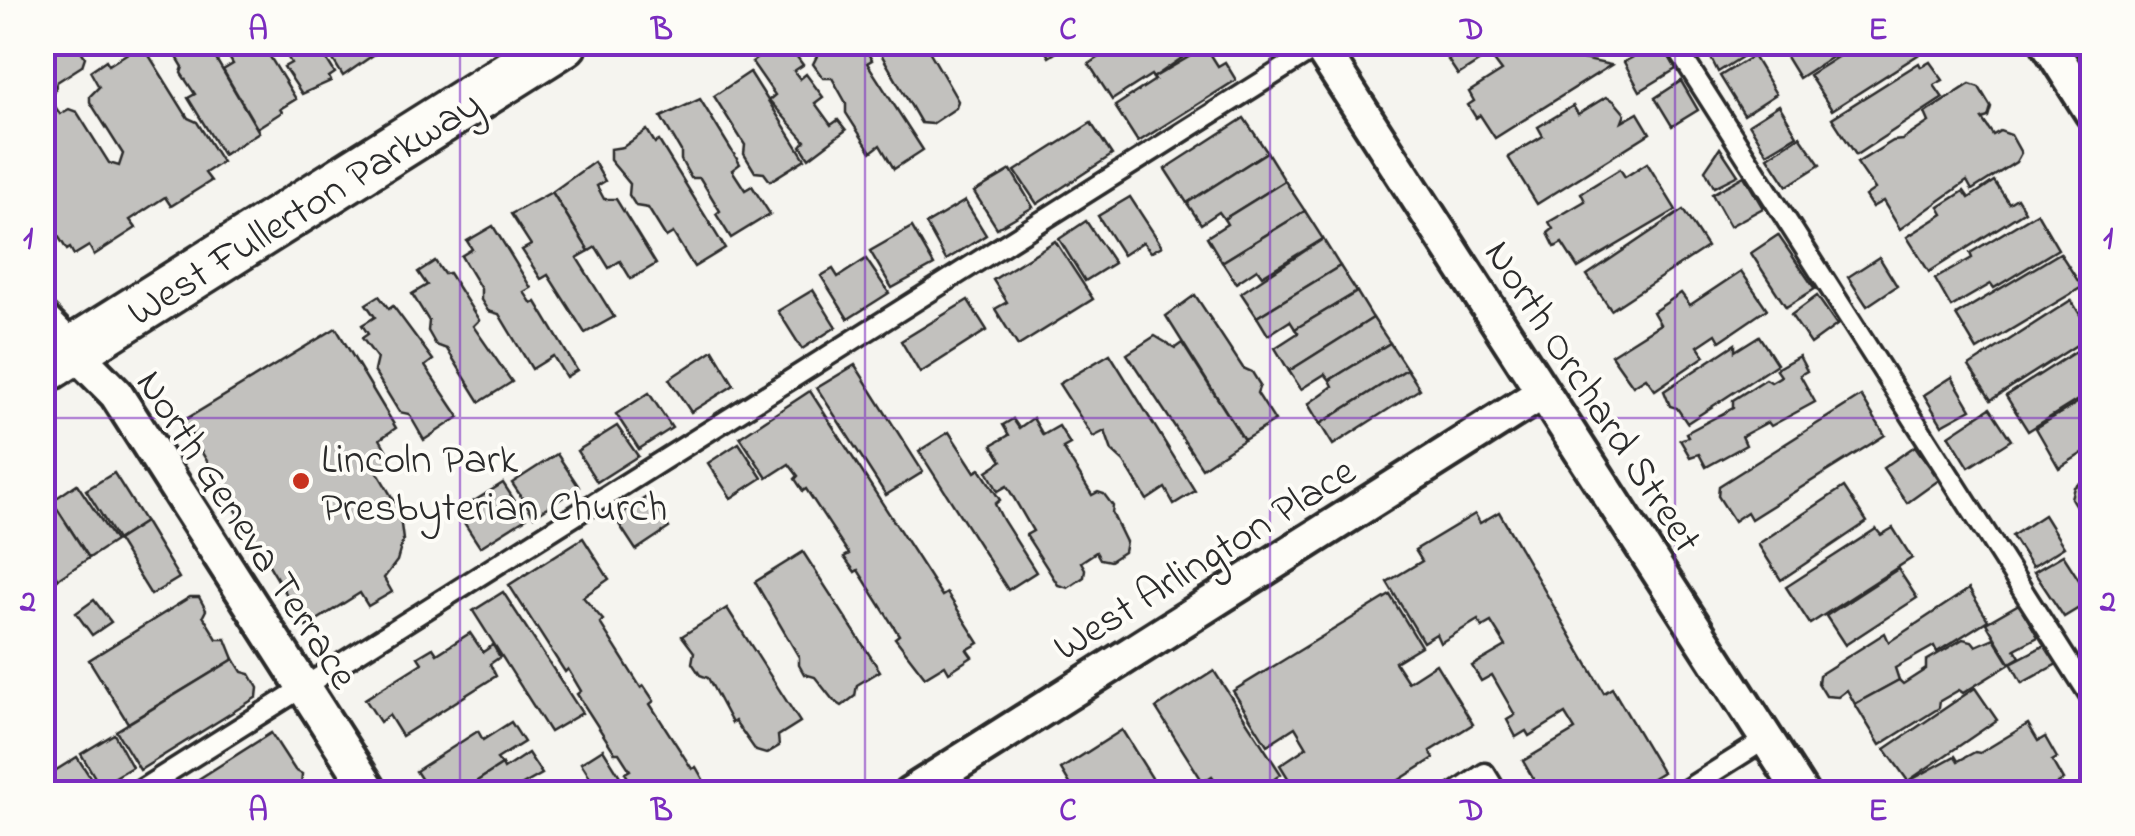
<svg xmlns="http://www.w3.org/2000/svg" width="2135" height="836" viewBox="0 0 2135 836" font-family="'Indie Flower',sans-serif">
<rect width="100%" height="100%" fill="#f5f4ef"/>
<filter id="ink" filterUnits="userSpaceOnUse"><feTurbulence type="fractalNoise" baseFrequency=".01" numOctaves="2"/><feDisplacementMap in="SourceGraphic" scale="20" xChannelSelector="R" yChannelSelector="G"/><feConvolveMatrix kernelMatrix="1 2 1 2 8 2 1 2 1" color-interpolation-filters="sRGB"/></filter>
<g filter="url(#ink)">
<g fill="#c2c1be" stroke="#2b2b2b" stroke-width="2.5">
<path d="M42,42H90L80,49L85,57L82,66L57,82L55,90L42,98Z"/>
<path d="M168,42H206L259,132L223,155L188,98L195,94L181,73L183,67Z"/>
<path d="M220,42H261L296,99L280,109L282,112L257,128L223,70L233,64Z"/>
<path d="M279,42H316L335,73L329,77L331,81L302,94L284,67L291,63Z"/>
<path d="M322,42H370L376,53L343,76Z"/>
<path d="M779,42H786L803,65L794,71L800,79L806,74L823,97L815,103L831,125L838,120L846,130L809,158L801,146L805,141L769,100L775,95L752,62Z"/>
<path d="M809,42H861L872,60L867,63L923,150L894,169L880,145L871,152L846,113V103L832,78H823L813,64L817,56Z"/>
<path d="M874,42H924L958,101L956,108L932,124L921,123Z"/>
<path d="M1040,42H1072L1049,57Z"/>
<path d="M1123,42H1201L1202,44L1153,78L1151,75L1112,100L1089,64Z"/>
<path d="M1443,42H1510L1458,75L1448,60L1453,57Z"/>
<path d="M1521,42H1527L1532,50L1544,42H1573V47L1581,52L1578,58L1611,65L1495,138L1480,115L1476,118L1468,105L1474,101L1469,92L1502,71L1493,59Z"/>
<path d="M1661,42L1676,69L1640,91L1624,62Z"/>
<path d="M1703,42H1766L1718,72Z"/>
<path d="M1777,42H1855L1799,78Z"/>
<path d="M1861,42H1919L1924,51L1832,110L1809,75Z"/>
<path d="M142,44L188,118L197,122L222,162L205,173L211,181L171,206L165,197L130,220L136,228L94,255L89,246L74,255L70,248L67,250L42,211V108L52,102L60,114L69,109L77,112L109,163L119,166L123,154L90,102V96L99,87L90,71L106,60L109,65Z"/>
<path d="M1206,47L1218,66L1225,62L1236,80L1138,142L1115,106L1155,80L1153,78Z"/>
<path d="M1753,56L1776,94L1744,115L1720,76Z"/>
<path d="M1930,62L1943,80L1934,85L1943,98L1856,155L1832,118L1919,63L1921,67Z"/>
<path d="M750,72L805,159L770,181L764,173L755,172L744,154L745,145L714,96Z"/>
<path d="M1681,81L1698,110L1672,126L1655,98Z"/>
<path d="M1970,84L1979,87L1991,107L1988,117L1982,119L1993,135L2000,131L2011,135L2021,153L2016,162L1972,190L1967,181L1900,229L1883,201L1872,207L1865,196L1875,189L1857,163L1893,141L1902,140L1929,122L1925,113Z"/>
<path d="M1606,97L1614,101L1625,114L1622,122L1638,113L1650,133L1537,204L1508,157L1543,136L1538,127L1573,106L1578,114Z"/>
<path d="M700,99L740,164L732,170L745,190L752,186L770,214L731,238L716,214L720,211L700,178H691L681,160V151L661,117Z"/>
<path d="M1779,105L1797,135L1767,153L1749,124Z"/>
<path d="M1244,118L1267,152L1187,203L1165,169Z"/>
<path d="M1091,123L1112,155L1037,204L1015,171Z"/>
<path d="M647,130L655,143L659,141L725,248L694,267L673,233L666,237L648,208L636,206L629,195L630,184L610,160V149L623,147Z"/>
<path d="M1800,136L1820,165L1787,186L1768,157Z"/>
<path d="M1720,148L1738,175L1714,187L1705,170Z"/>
<path d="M1267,152L1285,181L1224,219L1219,212L1201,224L1187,203Z"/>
<path d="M594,162L605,181L597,186L604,199H616L656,264L631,279L620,261L609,268L596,247L589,251L552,192Z"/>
<path d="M1647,163L1676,210L1578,268L1562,243L1555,247L1548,233L1553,229L1549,222L1585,201L1581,193L1620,169L1625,177Z"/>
<path d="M1011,170L1033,207L997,228L974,192Z"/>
<path d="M1744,176L1763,208L1730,226L1712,194Z"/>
<path d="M1285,181L1305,211L1222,262L1207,237L1227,224L1224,219Z"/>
<path d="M1994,181L2009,203L2017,198L2025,211L1929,272L1907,237L1943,214L1939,207L1964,191L1969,198Z"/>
<path d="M552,192L589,251L577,258L614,317L585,333L548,275L541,279L522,250L531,245L511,214Z"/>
<path d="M1130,197L1162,246L1151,252L1143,242L1123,255L1098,216Z"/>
<path d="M965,201L986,235L946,260L926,224Z"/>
<path d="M1683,210L1707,247L1611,310L1587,275Z"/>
<path d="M1305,211L1323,239L1262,276L1257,269L1236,283L1222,262Z"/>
<path d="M2037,213L2058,249L1994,288L1991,284L1951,307L1935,279L1972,258L1970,253Z"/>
<path d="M1086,221L1114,263L1085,281L1059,239Z"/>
<path d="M493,226L531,288L524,292L532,304L536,302L577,370L566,377L553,356L532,369L499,314L488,311L481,300V289L461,256L472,249L467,241Z"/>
<path d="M912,227L934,265L892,288L870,251Z"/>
<path d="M1778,235L1815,289L1786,307L1751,253Z"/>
<path d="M1323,239L1340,266L1257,317L1241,293Z"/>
<path d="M1055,241L1093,299L1018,346L995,309L1007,302L993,280Z"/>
<path d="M2060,253L2082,287L1977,350L1956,315Z"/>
<path d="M1879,257L1897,286L1867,306L1848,277Z"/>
<path d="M866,259L889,293L848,319L821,276L833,269L838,277Z"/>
<path d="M435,261L444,274L449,273L479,320L473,326L512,382L480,402L447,349L436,345L428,331L429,321L412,294L427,285L418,272Z"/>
<path d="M1340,266L1357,292L1295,329L1290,321L1268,335L1257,317Z"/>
<path d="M1741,271L1767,309L1720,341L1716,334L1698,346L1705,356L1655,390L1646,378L1633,386L1611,355L1660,324L1653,312L1681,293L1690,305Z"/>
<path d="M813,290L836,327L802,349L778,311Z"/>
<path d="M1357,292L1373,318L1289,371L1275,348L1298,333L1295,329Z"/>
<path d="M1195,295L1243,368L1252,372L1260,385L1257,393L1275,421L1244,440L1166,316Z"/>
<path d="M379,296L389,309L393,306L433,360L425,366L459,417L424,440L409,414L399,412L374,371L377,358L362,338L368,334L362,325L375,317L366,304Z"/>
<path d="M1817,296L1837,325L1811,344L1791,315Z"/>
<path d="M968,300L987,330L920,373L901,341Z"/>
<path d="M2071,300L2082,318L2090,312L2092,316V335L1991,400L1969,366Z"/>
<path d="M1373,318L1390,343L1330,380L1325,374L1301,389L1289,371Z"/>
<path d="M336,328L396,428L380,439L392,460L376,470L399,509L403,540L397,561L384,578L392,592L368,606L360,593L306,627L183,421Z"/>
<path d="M1155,336L1175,348L1182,343L1244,440L1202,468L1127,354Z"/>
<path d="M1759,336L1777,364L1687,423L1677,408L1670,406L1664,391L1735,344V351Z"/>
<path d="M2092,341V391L2028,431L2006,396Z"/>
<path d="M1390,343L1407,369L1320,424L1308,404L1333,386L1330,380Z"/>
<path d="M713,350L734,385L691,412L669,379Z"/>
<path d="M1110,354L1195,491L1174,504L1165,488L1147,500L1124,462L1112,451L1105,431L1093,437L1059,384Z"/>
<path d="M1799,356L1807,371L1800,375L1815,402L1771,426L1768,422L1742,436L1746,445L1706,467L1699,454L1690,457L1680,440L1688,437L1686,433L1733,408V400L1766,379L1771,382L1781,376L1776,369Z"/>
<path d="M855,365L923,472L886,495L817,388Z"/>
<path d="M1407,369L1420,389L1333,445L1320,424Z"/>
<path d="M1952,377L1971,409L1942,425L1924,395Z"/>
<path d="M810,391L942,596L947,593L979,643L967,650L972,657L949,672L945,665L925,677L895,638L899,635L858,570L855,572L844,557L849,554L806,489L803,491L795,479L798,476L789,464L767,478L740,437Z"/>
<path d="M649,393L672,428L639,449L616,414Z"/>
<path d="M2092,394V447L2059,468L2036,428Z"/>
<path d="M1861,396L1885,435L1751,519L1747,512L1734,521L1718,496L1719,486Z"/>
<path d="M1990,408L2011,440L1969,467L1949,435Z"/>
<path d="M1033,418L1043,435L1059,426L1070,444L1063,448L1092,495L1098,492L1104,494L1113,506L1112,513L1126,542L1124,552L1110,561L1100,559L1096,552L1081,562L1085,569L1084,577L1068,588L1058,585L1026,535L1033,531L1007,486L998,491L987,471L1002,461L992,445L1009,435L1003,425L1013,419L1019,428Z"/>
<path d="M617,426L638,456L597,482L577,451Z"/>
<path d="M949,432L975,472L980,469L1000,500L995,504L1003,520L1036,572L1008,590L919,451Z"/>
<path d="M739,443L762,478L731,498L708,463Z"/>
<path d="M1915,446L1939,480L1907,503L1883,468Z"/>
<path d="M557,454L579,487L534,516L512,483Z"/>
<path d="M114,473L145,522L117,540L86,490Z"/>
<path d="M2092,475V526L2089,528L2071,498L2074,487Z"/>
<path d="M503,483L526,518L480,547L457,512Z"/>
<path d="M77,484L115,541L89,558L52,501Z"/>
<path d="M1844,487L1867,522L1781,580L1758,544Z"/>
<path d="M648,496L669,528L636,550L615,518Z"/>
<path d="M52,501L89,558L58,579L42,556V508Z"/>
<path d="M1499,512L1604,693L1612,688L1662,772L1626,794H1542L1523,761L1575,730L1565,714L1529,736L1526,731L1516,737L1507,720L1515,715L1492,675L1481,681L1472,666L1506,646L1491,622L1482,627L1478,620L1440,643L1436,634L1423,642L1387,582L1422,561L1415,550L1475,514L1480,523Z"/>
<path d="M2044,515L2064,547L2032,567L2012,536Z"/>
<path d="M145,522L179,578L151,595L117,540Z"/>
<path d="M1893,528L1912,558L1810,624L1786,587L1876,529L1881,535Z"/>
<path d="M583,538L609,579L583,597L603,620L600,623L641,688L644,686L654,701L650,704L692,769L696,767L704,781L700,785L706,794H638L625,773L630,770L619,753H615L577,694L581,691L568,669L565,672L509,585Z"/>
<path d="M803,552L880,671L857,685L855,696L842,706L833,700L815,677L804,674L799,665V657L755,582Z"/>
<path d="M2063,555L2092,600L2064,617L2034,572Z"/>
<path d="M42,556L58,579L42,589Z"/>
<path d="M1898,569L1917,598L1845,645L1826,616Z"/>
<path d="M1969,589L1988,620L1937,652L1934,646L1895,668L1899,680L1855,704L1847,690L1838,697L1826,696L1818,683L1819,675L1885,633L1889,642Z"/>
<path d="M503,592L582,713L550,732L473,611Z"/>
<path d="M1390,595L1421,646L1395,662L1408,682L1436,664L1473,724L1430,751L1434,758L1377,794H1298L1280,765L1307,747L1295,727L1267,745L1233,691Z"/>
<path d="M190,597H199L206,610L203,616L217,639H226L234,659L128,723L89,660Z"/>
<path d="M94,600L111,622L92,635L76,613Z"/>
<path d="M2019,604L2038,637L2015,649L2020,657L2010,663L1986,623Z"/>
<path d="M727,608L800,722L778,736L779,746L766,754L756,751L735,721L732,723L708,678L700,675L692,663L694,652L682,636Z"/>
<path d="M470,633L483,652L493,645L500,657L490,664L496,676L402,736L389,715L380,722L365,699L422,663L418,657L433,648L437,654Z"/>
<path d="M1994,638L2010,664L1963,693L1959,690L1940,701L1939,708L1880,745L1855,704L1899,680L1903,684L1926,669V661L1963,639L1972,641L1976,646Z"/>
<path d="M2047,644L2057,664L2022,683L2011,663Z"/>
<path d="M234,659L242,672L250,674L258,688L257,697L140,770L116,731Z"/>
<path d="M1214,671L1281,774L1269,783L1275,794H1217L1221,788L1212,776L1203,782L1156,708Z"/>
<path d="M1975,688L1997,720L1908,781L1885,749Z"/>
<path d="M511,722L524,742L497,759L502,765L457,794H431L416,771L478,731L483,740Z"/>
<path d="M2028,724L2038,741L2045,737L2057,758L2052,761L2063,780L2039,794H1910L1917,789L1911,780L1955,756L1958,761L1975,752L1980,753Z"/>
<path d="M1122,730L1162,794H1076L1061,769Z"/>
<path d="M271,733L295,770L302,774L301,788L290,785L276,794H175Z"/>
<path d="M114,734L132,767L100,786L81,754Z"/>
<path d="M603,749L631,794H571L569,791L590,777L581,763Z"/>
<path d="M528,753L542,774L512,791L514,794H457L502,765L504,769Z"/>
<path d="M77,757L100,792L49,794L42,779Z"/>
</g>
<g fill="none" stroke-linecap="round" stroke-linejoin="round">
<g stroke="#2b2b2b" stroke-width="25">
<g id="service">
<path d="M1673,42L2092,699"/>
<path d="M134,794L1319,46"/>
<path d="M1454,794L1485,773L1498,794"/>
<path d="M1679,794L1766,739"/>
</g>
</g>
<g stroke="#2b2b2b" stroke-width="40">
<g id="minor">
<path d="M1317,42L1802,794"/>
<path d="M2047,42L2092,113"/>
<path d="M42,319L116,394L372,794"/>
<path d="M909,794L1542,393"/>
</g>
</g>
<g stroke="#2b2b2b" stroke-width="55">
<path id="secondary" d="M42,370L563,42"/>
</g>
<use href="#service" stroke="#fdfcf7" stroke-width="18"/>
<use href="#minor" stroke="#fdfcf7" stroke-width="32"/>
<use href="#secondary" stroke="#fdfcf7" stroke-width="48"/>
</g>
</g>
<path fill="none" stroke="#7b2cbf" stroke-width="2.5" stroke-opacity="0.55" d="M460,42V794M865,42V794M1270,42V794M1675,42V794M42,418H2092"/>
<circle fill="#c8321e" stroke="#fdfcf7" stroke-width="4" cx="301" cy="481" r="10"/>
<g text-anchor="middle" stroke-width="8" stroke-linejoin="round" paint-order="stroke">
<g font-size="42" fill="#2b2b2b" stroke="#fdfcf7">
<text transform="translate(303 206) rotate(-32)" y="15">West Fullerton Parkway</text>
<text transform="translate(1595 395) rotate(57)" y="15">North Orchard Street</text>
<text transform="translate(249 528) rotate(57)" y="15">North Geneva Terrace</text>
<text transform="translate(1203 557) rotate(-32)" y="15">West Arlington Place</text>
</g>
<g font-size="42" fill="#2b2b2b" stroke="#fdfcf7" text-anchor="start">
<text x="321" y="472">Lincoln Park<tspan x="321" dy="48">Presbyterian Church</tspan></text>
</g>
</g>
<rect width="2135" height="836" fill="none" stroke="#fdfcf7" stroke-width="110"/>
<rect x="55" y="55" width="2025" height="726" fill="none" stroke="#7b2cbf" stroke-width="4"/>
<g font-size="32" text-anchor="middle" font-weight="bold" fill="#7b2cbf">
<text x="258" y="39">A</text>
<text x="662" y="39">B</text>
<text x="1068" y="39">C</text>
<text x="1472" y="39">D</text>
<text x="1878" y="39">E</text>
<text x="28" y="248">1</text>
<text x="2108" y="248">1</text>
<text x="28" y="611">2</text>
<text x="2108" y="611">2</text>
<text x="258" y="820">A</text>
<text x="662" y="820">B</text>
<text x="1068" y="820">C</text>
<text x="1472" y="820">D</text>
<text x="1878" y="820">E</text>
</g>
</svg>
